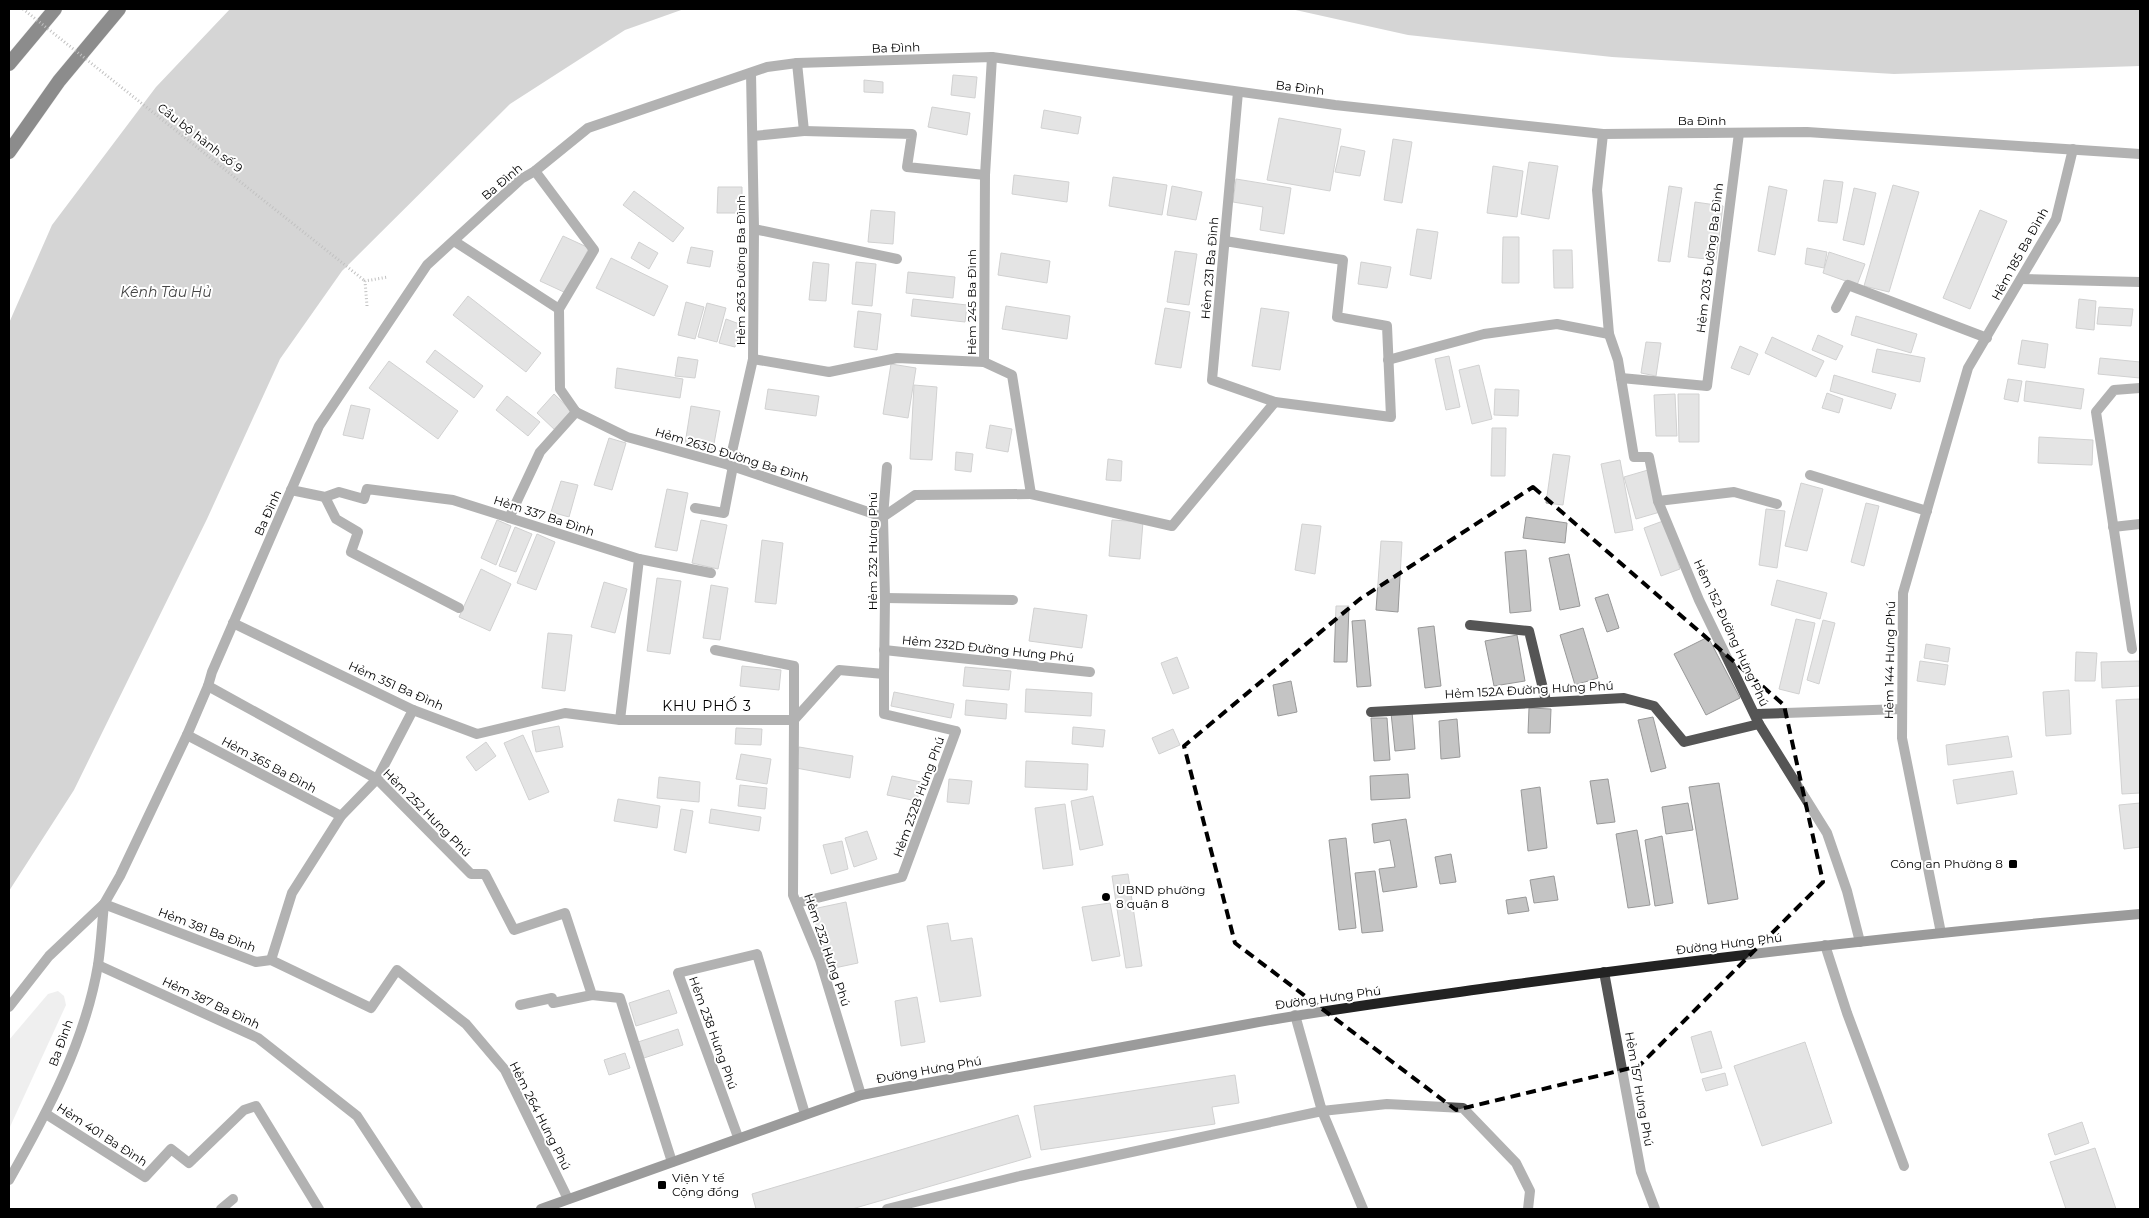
<svg xmlns="http://www.w3.org/2000/svg" width="2149" height="1218" viewBox="0 0 2149 1218" font-family="Montserrat,sans-serif">
<rect width="100%" height="100%" fill="#fff"/>
<path fill="#dcdcdc" d="M58,991L64,996L66,1005L9,1129V1040L48,994Z"/>
<g fill="#a3a3a3">
<path d="M230,9H684L625,30L510,104L342,271L280,359L207,519L74,790L9,891V323L52,225L156,87Z"/>
<path d="M1291,9H2140V66L1894,74L1612,57L1408,35Z"/>
</g>
<g fill="#c4c4c4" stroke="#999">
<path d="M953,75L977,77L975,98L951,95Z"/>
<path d="M864,80L883,82V93L864,92Z"/>
<path d="M932,107L970,113L967,135L928,127Z"/>
<path d="M1044,110L1081,117L1078,134L1041,128Z"/>
<path d="M1279,118L1341,129L1330,191L1267,180Z"/>
<path d="M1393,139L1412,142L1402,203L1384,200Z"/>
<path d="M1341,146L1365,151L1360,176L1335,172Z"/>
<path d="M1529,162L1558,166L1549,219L1521,214Z"/>
<path d="M1493,166L1523,171L1517,217L1487,213Z"/>
<path d="M1014,175L1069,182L1067,202L1012,194Z"/>
<path d="M1113,177L1167,185L1162,215L1109,206Z"/>
<path d="M1236,179L1291,188L1284,234L1260,230L1263,207L1233,202Z"/>
<path d="M1824,180L1843,182L1837,223L1818,221Z"/>
<path d="M1893,185L1919,192L1889,292L1864,286Z"/>
<path d="M1172,186L1202,192L1196,220L1167,215Z"/>
<path d="M1669,186L1682,188L1670,262L1658,261Z"/>
<path d="M1769,186L1787,190L1775,255L1758,251Z"/>
<path d="M718,187H742V213H717Z"/>
<path d="M1854,188L1876,193L1864,245L1843,240Z"/>
<path d="M634,191L684,228L673,242L623,205Z"/>
<path d="M1695,202L1723,206L1716,260L1688,257Z"/>
<path d="M871,210L895,212L893,244L868,242Z"/>
<path d="M1980,210L2007,221L1970,309L1943,298Z"/>
<path d="M1417,229L1438,232L1431,279L1410,275Z"/>
<path d="M563,236L589,248L566,293L540,281Z"/>
<path d="M1503,237H1519V283H1502Z"/>
<path d="M639,242L658,253L649,269L631,258Z"/>
<path d="M691,247L713,251L710,267L687,263Z"/>
<path d="M1807,248L1827,252L1824,268L1805,264Z"/>
<path d="M1553,250H1572L1573,288H1554Z"/>
<path d="M1175,251L1197,254L1189,305L1167,302Z"/>
<path d="M1829,252L1865,264L1857,285L1823,273Z"/>
<path d="M1001,253L1050,261L1047,283L998,275Z"/>
<path d="M611,258L668,286L654,316L596,288Z"/>
<path d="M813,262L829,264L826,301L809,300Z"/>
<path d="M856,262L876,264L872,306L852,304Z"/>
<path d="M1361,262L1391,267L1387,288L1358,284Z"/>
<path d="M908,272L955,277L953,298L906,293Z"/>
<path d="M468,296L541,353L526,372L453,315Z"/>
<path d="M913,299L967,305L965,322L911,316Z"/>
<path d="M2079,299L2096,301L2094,330L2076,328Z"/>
<path d="M686,302L704,307L695,339L678,335Z"/>
<path d="M707,303L726,308L717,342L698,337Z"/>
<path d="M1006,306L1070,316L1067,339L1002,329Z"/>
<path d="M2099,307L2133,309L2131,326L2097,324Z"/>
<path d="M1165,308L1190,312L1181,368L1155,364Z"/>
<path d="M1261,308L1289,312L1280,370L1252,366Z"/>
<path d="M858,311L881,314L877,350L854,347Z"/>
<path d="M1856,316L1917,334L1911,353L1851,335Z"/>
<path d="M726,319L742,325L735,347L719,343Z"/>
<path d="M1818,335L1843,346L1836,360L1812,350Z"/>
<path d="M1772,337L1824,361L1816,377L1765,353Z"/>
<path d="M2022,340L2048,344L2045,368L2018,364Z"/>
<path d="M1646,342L1661,343L1656,376L1641,373Z"/>
<path d="M1740,346L1758,354L1749,375L1731,368Z"/>
<path d="M1877,349L1925,358L1920,382L1872,372Z"/>
<path d="M435,350L483,386L474,398L426,362Z"/>
<path d="M1449,356L1460,407L1446,410L1435,359Z"/>
<path d="M678,357L698,360L695,378L675,376Z"/>
<path d="M2100,358L2140,362V378L2098,374Z"/>
<path d="M389,361L458,411L438,439L369,388Z"/>
<path d="M891,364L916,368L908,418L883,414Z"/>
<path d="M1479,365L1492,419L1472,424L1459,370Z"/>
<path d="M617,368L683,379L680,398L615,388Z"/>
<path d="M1834,375L1896,394L1891,409L1830,391Z"/>
<path d="M2008,379L2022,381L2018,402L2004,399Z"/>
<path d="M2026,381L2084,389L2081,409L2024,401Z"/>
<path d="M914,385L937,387L932,460L910,459Z"/>
<path d="M768,389L819,396L816,416L765,409Z"/>
<path d="M1495,389L1519,390L1518,416L1494,415Z"/>
<path d="M1827,393L1843,399L1839,413L1822,408Z"/>
<path d="M554,394L574,413L556,431L537,413Z"/>
<path d="M1675,394L1677,436H1656L1654,395Z"/>
<path d="M1678,394H1699V442H1679Z"/>
<path d="M507,396L540,422L528,436L496,410Z"/>
<path d="M351,405L370,409L363,439L343,435Z"/>
<path d="M691,406L720,411L713,449L685,444Z"/>
<path d="M990,425L1012,429L1008,452L986,448Z"/>
<path d="M1492,428H1506L1505,476H1491Z"/>
<path d="M2039,437L2093,440L2092,465L2038,463Z"/>
<path d="M609,438L626,443L612,490L594,485Z"/>
<path d="M956,452L973,454L971,472L955,470Z"/>
<path d="M1553,454L1570,456L1563,505L1546,503Z"/>
<path d="M1108,459L1122,461L1121,481L1106,480Z"/>
<path d="M1620,460L1633,530L1615,533L1601,464Z"/>
<path d="M1648,470L1660,512L1636,519L1624,477Z"/>
<path d="M561,481L578,485L569,517L551,512Z"/>
<path d="M1801,483L1823,489L1807,551L1785,546Z"/>
<path d="M667,489L688,493L677,551L655,547Z"/>
<path d="M1866,503L1879,506L1864,566L1851,562Z"/>
<path d="M1766,509L1785,511L1777,568L1759,565Z"/>
<path d="M1526,517L1567,523L1565,543L1523,538Z"/>
<path d="M497,520L511,526L496,565L481,558Z"/>
<path d="M701,520L727,525L718,569L692,563Z"/>
<path d="M1112,520L1143,522L1140,559L1109,556Z"/>
<path d="M1663,521L1680,569L1661,576L1644,528Z"/>
<path d="M1302,524L1321,526L1315,574L1295,570Z"/>
<path d="M515,527L532,534L516,572L499,566Z"/>
<path d="M537,534L555,542L536,590L517,583Z"/>
<path d="M762,540L783,543L776,604L755,602Z"/>
<path d="M1381,541L1402,542L1398,612L1376,610Z"/>
<path d="M1526,550L1531,611L1510,613L1505,552Z"/>
<path d="M1569,554L1580,606L1560,610L1549,558Z"/>
<path d="M481,569L511,584L490,631L459,617Z"/>
<path d="M657,578L681,581L670,654L647,651Z"/>
<path d="M1777,580L1827,593L1820,619L1771,605Z"/>
<path d="M604,582L627,589L615,633L591,627Z"/>
<path d="M711,585L728,588L720,640L703,638Z"/>
<path d="M1608,594L1619,628L1607,632L1595,598Z"/>
<path d="M1336,606H1349L1347,662H1334Z"/>
<path d="M1034,608L1087,615L1082,648L1029,641Z"/>
<path d="M1796,619L1815,623L1799,694L1779,689Z"/>
<path d="M1365,620L1371,686L1357,687L1352,621Z"/>
<path d="M1823,620L1835,623L1819,684L1807,680Z"/>
<path d="M1434,626L1441,686L1425,688L1418,628Z"/>
<path d="M1583,628L1598,678L1575,685L1560,635Z"/>
<path d="M548,633L572,635L565,691L542,688Z"/>
<path d="M1517,635L1525,681L1494,686L1485,641Z"/>
<path d="M1708,637L1740,698L1706,715L1674,654Z"/>
<path d="M1926,644L1950,648L1948,662L1924,658Z"/>
<path d="M2076,652L2097,653L2095,681H2075Z"/>
<path d="M1177,657L1189,688L1173,694L1161,663Z"/>
<path d="M1920,661L1948,665L1945,685L1917,681Z"/>
<path d="M2139,661L2140,686L2102,688L2101,662Z"/>
<path d="M742,666L781,670L779,690L740,686Z"/>
<path d="M965,667L1011,671L1009,690L963,686Z"/>
<path d="M1291,681L1297,712L1278,716L1273,685Z"/>
<path d="M1026,689L1092,693L1091,716L1025,712Z"/>
<path d="M2069,690L2071,734L2046,736L2043,692Z"/>
<path d="M894,692L954,704L951,718L891,706Z"/>
<path d="M2140,699V793L2122,794L2116,700Z"/>
<path d="M966,700L1007,704L1006,719L965,715Z"/>
<path d="M1529,708L1551,709L1550,733H1528Z"/>
<path d="M1412,711L1415,749L1395,751L1391,713Z"/>
<path d="M1653,717L1666,768L1651,772L1638,720Z"/>
<path d="M1371,718H1387L1390,760L1374,761Z"/>
<path d="M1457,719L1460,757L1441,759L1439,721Z"/>
<path d="M559,726L563,747L536,752L532,731Z"/>
<path d="M1073,727L1105,730L1103,747L1072,744Z"/>
<path d="M736,728L762,729L761,745L735,744Z"/>
<path d="M1173,729L1180,745L1159,754L1152,738Z"/>
<path d="M523,735L549,792L529,800L504,743Z"/>
<path d="M2008,736L2012,757L1948,765L1946,745Z"/>
<path d="M486,742L496,756L476,771L466,757Z"/>
<path d="M799,747L853,756L850,778L796,768Z"/>
<path d="M741,754L771,759L767,784L736,779Z"/>
<path d="M1026,761L1088,764L1087,790L1025,787Z"/>
<path d="M2013,771L2017,794L1957,804L1953,780Z"/>
<path d="M1408,774L1410,798L1371,800L1370,776Z"/>
<path d="M892,776L921,782L917,801L887,795Z"/>
<path d="M659,777L700,782L699,802L657,798Z"/>
<path d="M949,779L972,781L969,804L947,802Z"/>
<path d="M1608,779L1615,822L1597,824L1590,781Z"/>
<path d="M1719,783L1738,899L1708,904L1689,787Z"/>
<path d="M740,785L767,788L765,809L738,806Z"/>
<path d="M1540,787L1547,848L1528,851L1521,790Z"/>
<path d="M1093,796L1103,845L1080,850L1071,801Z"/>
<path d="M618,799L660,806L657,828L614,821Z"/>
<path d="M1688,803L1693,830L1666,834L1662,807Z"/>
<path d="M2140,803V847L2124,849L2119,805Z"/>
<path d="M1065,804L1073,865L1043,869L1035,808Z"/>
<path d="M681,809L693,811L686,853L674,850Z"/>
<path d="M711,809L761,817L759,831L709,823Z"/>
<path d="M1406,819L1417,887L1383,892L1379,869L1395,867L1390,840L1374,843L1372,824Z"/>
<path d="M1637,830L1650,905L1628,908L1616,834Z"/>
<path d="M867,831L877,859L854,867L845,838Z"/>
<path d="M1662,836L1673,903L1655,906L1645,840Z"/>
<path d="M1346,838L1356,928L1339,930L1329,840Z"/>
<path d="M842,841L848,869L831,874L823,845Z"/>
<path d="M1451,854L1456,882L1440,884L1435,857Z"/>
<path d="M1375,871L1383,931L1362,933L1355,873Z"/>
<path d="M1128,874L1142,966L1126,968L1112,876Z"/>
<path d="M1554,876L1558,900L1534,903L1530,880Z"/>
<path d="M1526,897L1529,911L1508,914L1506,900Z"/>
<path d="M846,902L858,963L825,970L813,909Z"/>
<path d="M1110,903L1120,956L1092,961L1082,907Z"/>
<path d="M948,923L951,941L972,938L981,996L940,1002L927,926Z"/>
<path d="M669,990L677,1013L636,1026L629,1003Z"/>
<path d="M917,997L925,1042L901,1046L895,1001Z"/>
<path d="M678,1029L683,1045L644,1058L638,1042Z"/>
<path d="M1711,1031L1722,1068L1701,1073L1691,1037Z"/>
<path d="M1805,1042L1832,1123L1762,1146L1734,1066Z"/>
<path d="M625,1053L630,1068L609,1075L604,1060Z"/>
<path d="M1725,1073L1728,1085L1706,1091L1702,1079Z"/>
<path d="M1235,1075L1239,1103L1212,1107L1215,1124L1041,1150L1034,1106Z"/>
<path d="M1018,1115L1031,1157L852,1209H756L752,1194Z"/>
<path d="M2082,1122L2089,1143L2055,1155L2048,1134Z"/>
<path d="M2095,1148L2116,1209H2066L2050,1162Z"/>
</g>
<g fill="none" stroke-linecap="round" stroke-linejoin="round">
<g stroke="#dbdbdb" stroke-width="15">
<g id="trunk">
<path d="M9,64L55,9"/>
<path d="M9,152L59,81L119,9"/>
</g>
</g>
<path stroke="#777" stroke-width="3" stroke-dasharray="1 2.5" stroke-linecap="butt" d="M367,306L365,281L388,277"/>
<g stroke="#555" stroke-width="10">
<path d="M804,131L912,134L907,167L985,175"/>
<path d="M1603,134L1597,190L1609,334L1618,360L1634,457H1649L1658,501L1699,600L1759,724L1827,833L1847,891L1860,942"/>
<path d="M753,136L804,131L797,63"/>
<path d="M535,171L594,250L559,309"/>
<path d="M754,229L897,259"/>
<path d="M454,241L559,309L560,389L576,412"/>
<path d="M1225,241L1343,260L1337,317L1387,326L1391,417L1275,402L1212,380L1238,92"/>
<path d="M2021,279L2140,282"/>
<path d="M1836,308L1848,285L1987,338"/>
<path d="M753,359L829,372L897,358L984,362"/>
<path d="M1388,360L1484,334L1557,324L1609,334"/>
<path d="M1621,378L1707,386L1739,133"/>
<path d="M576,412L627,437L729,465L883,517L915,495L1031,494L1012,375L984,362L985,175L992,57"/>
<path d="M729,465L753,359L754,229L751,73"/>
<path d="M1810,475L1927,511"/>
<path d="M291,490L325,497L339,492L364,499L367,489L453,500L639,559L620,720"/>
<path d="M1031,494L1172,526L1275,402"/>
<path d="M325,497L336,519L358,532L351,552L459,608"/>
<path d="M1658,501L1734,492L1777,504"/>
<path d="M695,508L724,513L733,466"/>
<path d="M509,518L540,452L576,412"/>
<path d="M2113,527L2140,524"/>
<path d="M639,559L711,573"/>
<path d="M885,598L1013,600"/>
<path d="M233,623L413,710L477,734L565,713L620,720H794V666L715,650"/>
<path d="M1470,625L1529,631L1546,701"/>
<path d="M2132,649L2096,412L2114,390L2140,388"/>
<path d="M884,650L1090,672"/>
<path d="M208,686L377,779L471,874H485L514,930L565,913L592,995L620,998L672,1162"/>
<path d="M1371,712L1624,698L1654,706L1684,742L1759,724"/>
<path d="M1756,714L1902,709"/>
<path d="M187,735L341,816"/>
<path d="M797,903L902,877L956,731L884,714V674"/>
<path d="M104,904L256,962L271,960L371,1008L397,970L466,1024L505,1070L568,1199"/>
<path d="M1941,933L1902,738L1903,593L1968,368L2056,219L2073,149"/>
<path d="M1825,945L1847,1013L1904,1166"/>
<path d="M271,960L292,893L341,816L377,779L413,710"/>
<path d="M98,965L258,1038L357,1116L418,1209"/>
<path d="M520,1005L552,998L553,1003L592,995"/>
<path d="M1295,1015L1322,1111L1387,1104L1463,1108L1516,1163L1530,1191L1528,1209"/>
<path d="M861,1095L820,960L793,895L794,720L839,670L884,674L885,598L883,517L887,467"/>
<path d="M46,1114L145,1177L171,1149L189,1163L244,1110L256,1106L319,1209"/>
<path d="M738,1137L678,973L757,954L805,1114"/>
<path d="M221,1209L233,1199"/>
<path d="M887,1209L1020,1176L1322,1111L1363,1209"/>
</g>
<g stroke="#555" stroke-width="10">
<path d="M1604,972L1641,1172L1655,1209"/>
<path d="M9,1007L49,956L104,904L120,876L187,735L208,686L212,672L319,426L427,265L521,179L535,171L588,128L767,67L797,63L992,57L1335,105L1603,134L1807,132L2140,154"/>
<path d="M9,1180C47,1113 85,1042 98,965C101,945 102,924 104,904"/>
</g>
<path stroke="#222" stroke-width="10" d="M541,1209L861,1095L1243,1025C1333,1008 1425,997 1517,984C1724,956 1932,932 2140,914"/>
<use href="#trunk" stroke="#000" stroke-width="14"/>
<path stroke="#777" stroke-width="3" stroke-dasharray="1 2.5" stroke-linecap="butt" d="M23,9L365,281"/>
</g>
<path d="M0 0H2149V1218H0ZM1533,487L1784,705L1823,882L1639,1066L1456,1110L1235,943L1184,746L1360,599Z" fill="#fff" fill-opacity=".55" fill-rule="evenodd"/>
<path fill="none" stroke="#000" stroke-width="4" stroke-dasharray="10 6" stroke-linejoin="round" d="M1533,487L1784,705L1823,882L1639,1066L1456,1110L1235,943L1184,746L1360,599Z"/>
<g fill="#000" stroke="#fff" stroke-width="2">
<rect x="2008" y="859" width="10" height="10" rx="2.5"/>
<circle cx="1106" cy="897" r="5"/>
<rect x="657" y="1180" width="10" height="10" rx="2.5"/>
</g>
<g text-anchor="middle" stroke-width="4" stroke-linejoin="round" paint-order="stroke">
<g font-size="12" fill="#000" stroke="#fff">
<text transform="translate(896 48) rotate(-2)" y="4">Ba Đình</text>
<text transform="translate(1300 88) rotate(7)" y="4">Ba Đình</text>
<text x="1702" y="125">Ba Đình</text>
<text transform="translate(200 138) rotate(38)" y="4">Cầu bộ hành số 9</text>
<text transform="translate(502 182) rotate(-40)" y="4">Ba Đình</text>
<text transform="translate(2020 254) rotate(-61)" y="4">Hẻm 185 Ba Đình</text>
<text transform="translate(1710 258) rotate(-83)" y="4">Hẻm 203 Đường Ba Đình</text>
<text transform="translate(1210 268) rotate(-85)" y="4">Hẻm 231 Ba Đình</text>
<text transform="translate(741 270) rotate(-90)" y="4">Hẻm 263 Đường Ba Đình</text>
<text transform="translate(972 302) rotate(-90)" y="4">Hẻm 245 Ba Đình</text>
<text transform="translate(732 455) rotate(17)" y="4">Hẻm 263D Đường Ba Đình</text>
<text transform="translate(268 513) rotate(-66)" y="4">Ba Đình</text>
<text transform="translate(544 516) rotate(18)" y="4">Hẻm 337 Ba Đình</text>
<text transform="translate(873 551) rotate(-90)" y="4">Hẻm 232 Hưng Phú</text>
<text transform="translate(1731 633) rotate(65)" y="4">Hẻm 152 Đường Hưng Phú</text>
<text transform="translate(988 649) rotate(6)" y="4">Hẻm 232D Đường Hưng Phú</text>
<text transform="translate(1890 660) rotate(-89)" y="4">Hẻm 144 Hưng Phú</text>
<text transform="translate(396 686) rotate(24)" y="4">Hẻm 351 Ba Đình</text>
<text transform="translate(1529 690) rotate(-3)" y="4">Hẻm 152A Đường Hưng Phú</text>
<text transform="translate(269 765) rotate(28)" y="4">Hẻm 365 Ba Đình</text>
<text transform="translate(919 797) rotate(-70)" y="4">Hẻm 232B Hưng Phú</text>
<text transform="translate(427 813) rotate(45)" y="4">Hẻm 252 Hưng Phú</text>
<text transform="translate(207 930) rotate(21)" y="4">Hẻm 381 Ba Đình</text>
<text transform="translate(1729 944) rotate(-7)" y="4">Đường Hưng Phú</text>
<text transform="translate(827 950) rotate(71)" y="4">Hẻm 232 Hưng Phú</text>
<text transform="translate(1328 998) rotate(-8)" y="4">Đường Hưng Phú</text>
<text transform="translate(211 1003) rotate(25)" y="4">Hẻm 387 Ba Đình</text>
<text transform="translate(713 1033) rotate(70)" y="4">Hẻm 238 Hưng Phú</text>
<text transform="translate(61 1043) rotate(-70)" y="4">Ba Đình</text>
<text transform="translate(929 1070) rotate(-10)" y="4">Đường Hưng Phú</text>
<text transform="translate(1639 1089) rotate(80)" y="4">Hẻm 157 Hưng Phú</text>
<text transform="translate(540 1116) rotate(63)" y="4">Hẻm 264 Hưng Phú</text>
<text transform="translate(102 1135) rotate(33)" y="4">Hẻm 401 Ba Đình</text>
</g>
<g font-size="12" fill="#000" stroke="#fff" text-anchor="start">
<text x="2003" y="868" text-anchor="end">Công an Phường 8</text>
<text x="1116" y="894">UBND phường<tspan x="1116" dy="14">8 quận 8</tspan></text>
<text x="672" y="1182">Viện Y tế<tspan x="672" dy="14">Cộng đồng</tspan></text>
</g>
<g font-size="14" font-style="italic" fill="#444" stroke="#fff">
<text x="166" y="297">Kênh Tàu Hủ</text>
</g>
<g font-size="14" letter-spacing="1" fill="#000" stroke="#fff">
<text x="707" y="711">KHU PHỐ 3</text>
</g>
</g>
<rect width="2149" height="1218" fill="none" stroke="#000000" stroke-width="20"/>
</svg>
